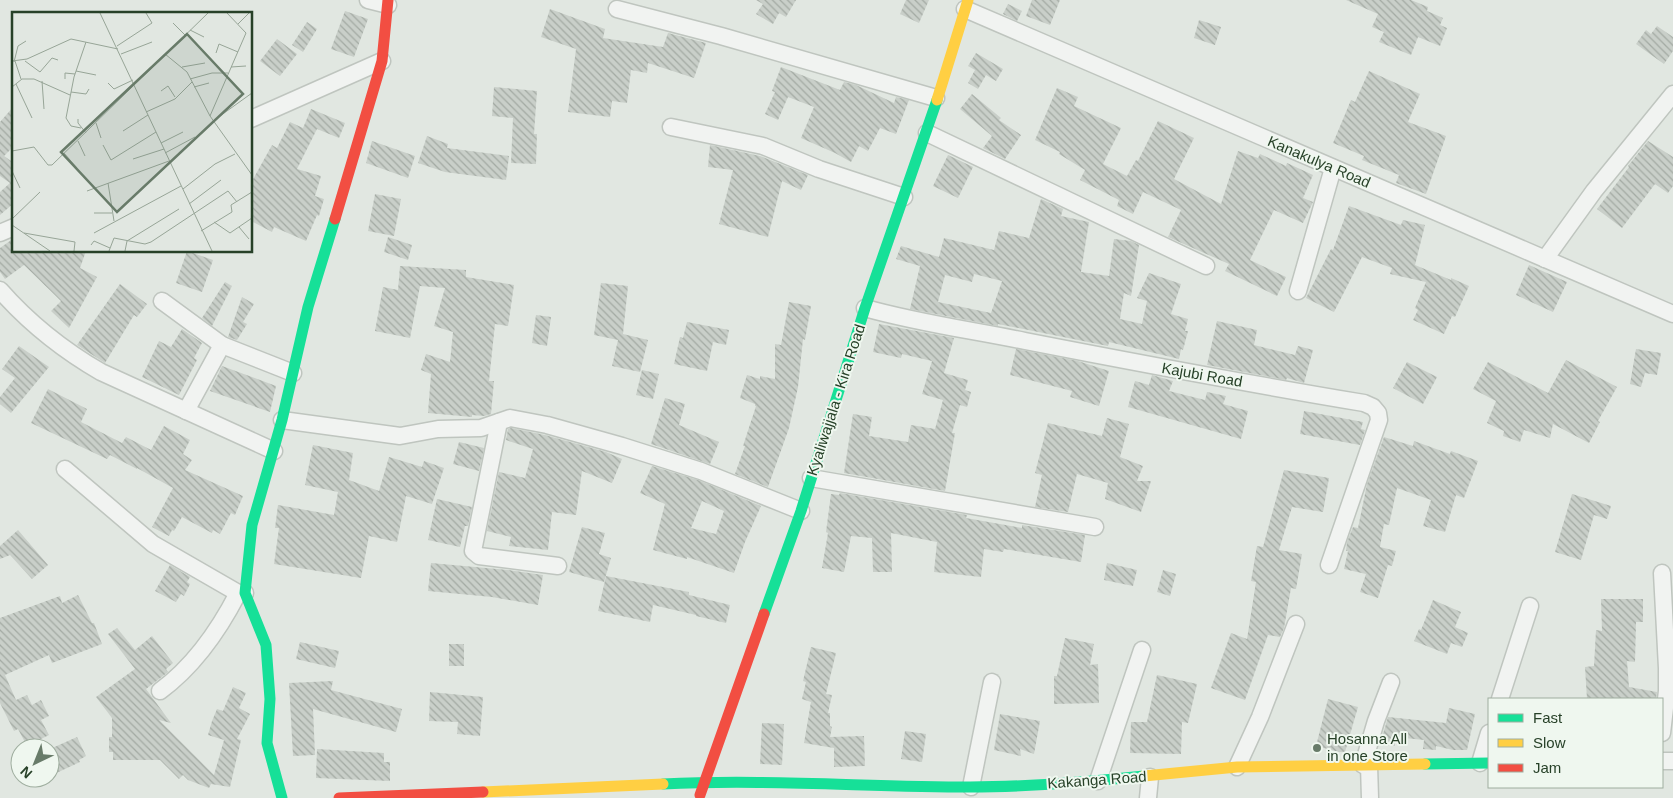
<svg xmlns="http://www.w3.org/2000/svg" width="1673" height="798" viewBox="0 0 1673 798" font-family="Arial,sans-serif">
<defs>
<pattern id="building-back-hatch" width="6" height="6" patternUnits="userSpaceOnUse" patternTransform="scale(1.25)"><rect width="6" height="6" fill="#c9cfc9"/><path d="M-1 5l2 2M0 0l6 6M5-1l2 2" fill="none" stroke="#a3aaa3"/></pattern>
</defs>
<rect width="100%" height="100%" fill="#e1e7e1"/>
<g fill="url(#building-back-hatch)" fill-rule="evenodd">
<path d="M756,0H796L786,17L779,13L773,24L756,14L763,4Z"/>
<path d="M906,0H929L919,23L900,14Z"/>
<path d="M1032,0H1060L1050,25L1026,16Z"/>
<path d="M1346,0H1411L1428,7L1427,11L1443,18L1440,25L1447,28L1440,46L1418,37L1411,55L1379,42L1384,32L1372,27L1378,14Z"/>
<path d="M1008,4L1022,11L1017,21L1003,14Z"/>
<path d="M550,9L605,29L603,38L663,47L668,33L706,43L694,78L648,63L647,73L631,70L627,103L612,101L610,117L568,112L576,49L541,37Z"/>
<path d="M345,11L368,19L354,57L331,49Z"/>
<path d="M1199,20L1221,27L1215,45L1194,38Z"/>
<path d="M307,22L317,29L303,52L292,45Z"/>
<path d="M1657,26L1673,37V51L1664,64L1636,44L1646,30L1651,34Z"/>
<path d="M277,39L297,54L280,76L260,61Z"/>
<path d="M976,53L1003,69L996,81L986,75L978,89L968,83L975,70L968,66Z"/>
<path d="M781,67L840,90L844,82L856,85L894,103L896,97L909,100L896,134L880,128L868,151L859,146L851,162L835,153L801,138L814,107L788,97L778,120L765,114L775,92L772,91Z"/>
<path d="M1369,71L1420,94L1408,122L1446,136L1426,194L1396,183L1399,175L1362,160L1364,156L1333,143L1351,100L1355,102Z"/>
<path d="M494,87L537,91L534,134H537L536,164L511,163L513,118L492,116Z"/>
<path d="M1057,88L1078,97L1074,106L1121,128L1103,164L1127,176L1136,160L1138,161L1158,121L1194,138L1174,179L1221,204L1238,151L1258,158L1260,154L1286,166L1287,163L1313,175L1303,198L1313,202L1303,223L1274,210L1250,260L1286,277L1277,296L1225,271L1229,264L1168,237L1181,210L1143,192L1133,214L1117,206L1119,200L1080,180L1085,170L1059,154L1060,152L1035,140Z"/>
<path d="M972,94L1001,118L999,120L1021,135L1005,159L983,148L992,136L960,109Z"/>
<path d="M14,106V146L4,156L14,163V203L0,215V192L10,183L0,176V122Z"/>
<path d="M311,109L345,123L339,138L317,129L297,169L321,176L315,196L324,199L319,216L317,215L306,241L274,227L272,232L251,221V183L272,145L277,148L290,122L303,128Z"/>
<path d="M427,136L448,144L447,148L509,156L506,180L445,172L418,163Z"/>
<path d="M372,141L415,156L408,178L366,163Z"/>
<path d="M1648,141L1673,157V186L1668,193L1655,184L1622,228L1597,209L1629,167L1628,166Z"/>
<path d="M710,145L760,156L808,175L801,190L782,181L768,237L719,224L733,170L708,167Z"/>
<path d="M948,155L973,167L958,198L933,186Z"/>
<path d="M375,194L401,199L394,236L368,231Z"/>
<path d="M1041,199L1063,209L1061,216L1089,222L1081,272L1109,276L1114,239L1131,241L1139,245L1131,296L1124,293L1120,319L1142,324L1147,301L1137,298L1149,273L1181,284L1171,314L1188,319L1185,331H1188L1183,350L1181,349L1179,359L1109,342L1108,346L998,324V326L910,309L920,266L896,259L901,246L939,257L944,238L994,250L999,231L1029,238ZM974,274L1002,281L991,313L938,302L945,275L972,282Z"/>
<path d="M1349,206L1401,225L1403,220L1425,225L1415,265L1451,280V278L1469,286L1455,317L1452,316L1444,334L1413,320L1418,310L1415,308L1426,282L1390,274L1392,268L1362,257L1334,312L1306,298L1331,249L1333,250Z"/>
<path d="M388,237L412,245L408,260L384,252Z"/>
<path d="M14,238V251H86L80,268L97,277L69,328L51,311L61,301L24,265L5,279L0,272V248Z"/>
<path d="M187,251L213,260L202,292L176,283Z"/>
<path d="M1529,265L1567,282L1553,312L1516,295Z"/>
<path d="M400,266L466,270V277L514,285L508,326L495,324L489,381H494L491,414L484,416L472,415V417L428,413L431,374L421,370L426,354L450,362L453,332L434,326L445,288L420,286L410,338L375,331L383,287L398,290Z"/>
<path d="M225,282L232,286L212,326L202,318Z"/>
<path d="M601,283L628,286L623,334L648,340L640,372L612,366L618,340L594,335Z"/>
<path d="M120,284L147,304L137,317L134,315L105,363L77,345Z"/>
<path d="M242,297L254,304L243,322L247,324L237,340L228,337Z"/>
<path d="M789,302L811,306L805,340L803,339L798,387L789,428L768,487L735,474L745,446H743L756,406H755V404L740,398L747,375L760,379V376L775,379V344L781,345Z"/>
<path d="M536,315L551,317L547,346L532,343Z"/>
<path d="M1217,321L1257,330L1254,345L1295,355L1298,346L1313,350L1304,383L1287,378L1286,380L1207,365Z"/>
<path d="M687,322L729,330L726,345L713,342L707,371L674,364L680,337L683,338Z"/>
<path d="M879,324L954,338L944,373L968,380L965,390L971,392L967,407L960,405L952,433H955L945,491L844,473L853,414L872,417L869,436L908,442L911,425L935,429L943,400L922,394L932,361L902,354L901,358L873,352Z"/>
<path d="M182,329L202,343L194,358L197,360L179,395L142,377L159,341L171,347Z"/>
<path d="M19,346L49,367L11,413L0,404V397L15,378L2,369Z"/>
<path d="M1016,349L1078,361L1109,371L1099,406L1070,397L1072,391L1010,375Z"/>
<path d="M1636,349L1661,353L1657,375L1645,373L1641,387L1630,384Z"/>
<path d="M1566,360L1617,387L1598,421L1600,422L1589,443L1553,424L1550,438L1524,430L1520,442L1503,436L1504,431L1487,423L1496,401L1473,389L1488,362L1548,393Z"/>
<path d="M1407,362L1437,377L1423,404L1393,388Z"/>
<path d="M222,366L276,386L270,412L210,391Z"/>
<path d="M642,370L659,374L653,399L636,395Z"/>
<path d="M1152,375L1173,381L1169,391L1205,400L1207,392L1226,396L1223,404L1248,411L1241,439L1128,407L1135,381L1149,385Z"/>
<path d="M48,389L87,409L81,422L122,443L126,437L151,450L164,426L190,440L183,454L192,460L185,470L243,496L235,515L231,513L220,534L213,530L212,533L182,517L174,531L172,530L169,536L152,527L173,488L137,468V469L110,455L107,459L31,423Z"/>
<path d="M665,398L685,404L679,425L719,442L710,464L651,444Z"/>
<path d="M1304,411L1363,422L1361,429L1365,430L1360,445L1300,434Z"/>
<path d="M1107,418L1129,424L1120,457L1143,466L1137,481H1151L1141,512L1105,499L1108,483L1077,474L1068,512L1035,507L1042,475L1035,473L1048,423L1102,436Z"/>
<path d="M511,428L545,435L606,452L622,459L612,483L582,471L576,515L552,512L548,550L509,546L511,537L487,531L499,472L525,478L533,449L506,440L508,429Z"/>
<path d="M1384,437L1413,446L1414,441L1450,454L1451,451L1478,461L1464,498L1456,495L1445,532L1423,526L1431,500L1397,488L1389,525L1384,524L1380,547L1396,551L1392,566L1388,565L1378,598L1360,592L1366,574L1344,569L1348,551H1346L1347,542L1353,527L1358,528L1367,484Z"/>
<path d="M459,442L484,448L479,471L453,464Z"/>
<path d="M313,445L353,453L349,480L379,491L389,457L422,467L424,461L444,468L432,504L406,496L397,542L369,536L361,578L274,564L279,528H275L278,505L334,515L338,492L305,485Z"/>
<path d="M652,466L698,480L761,506L745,542L734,573L687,557V559L653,550L665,504L640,493ZM702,501L724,511L716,534L691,528Z"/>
<path d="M1284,470L1329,478L1323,512L1292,507L1279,550L1302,554L1296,589L1291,588L1284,628L1280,637L1268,635L1245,700L1211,688L1231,633L1247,639L1256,582L1251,581L1257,546L1263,547Z"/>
<path d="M840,493L967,515L966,518L1022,528V525L1085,535L1081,562L1004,549L1003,552L984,549L981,577L934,572L937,542L891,533L892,572H873L872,538L851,536L844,572L822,568L828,533L826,532L831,494L839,495Z"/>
<path d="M1572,494L1611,506L1607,519L1594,515L1581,560L1555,552Z"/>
<path d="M437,499L472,507L468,526H465L460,547L428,540Z"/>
<path d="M582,527L605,533L599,554L611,558L604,582L569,572Z"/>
<path d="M18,530L48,565L32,579L10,555L0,559V546Z"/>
<path d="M431,563L508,570L543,575L538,605L492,597L428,591Z"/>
<path d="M1107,563L1137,570L1133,586L1104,580Z"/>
<path d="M170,565L190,577L187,582L190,584L184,596L181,594L176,602L155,591Z"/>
<path d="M1163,570L1176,574L1170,596L1157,592Z"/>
<path d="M606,576L689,592V595L730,605L726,623L696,616V615L653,605L650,622L598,611Z"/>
<path d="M78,595L92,623H94L102,644L52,663L49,655L5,675L16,700L27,695L32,705L41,700L49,716L41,720L49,735L27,746L18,729L14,731L0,703V618L60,596L62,603Z"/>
<path d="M1601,599H1643V622H1636L1635,662L1627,661L1629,687L1657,692L1656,699H1587L1585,667L1594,666L1596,630L1602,631Z"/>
<path d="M1433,600L1461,612L1455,627L1468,633L1462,647L1451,643L1447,654L1414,641L1419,629L1421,630Z"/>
<path d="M117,628L135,650L152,636L173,663L166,669L168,672L146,689L171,723L159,720L214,775L224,740L208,735L212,721L217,709L223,711L233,687L246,693L239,708L250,714L237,739L241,740L230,787L211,784L209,788L188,780L183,775L179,779L160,760H113V752H109V737H112V718L96,697L135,669L108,634Z"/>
<path d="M1065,638L1094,644L1090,665L1098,664L1099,703L1054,704V676H1057Z"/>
<path d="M300,642L339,651L335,668L296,659Z"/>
<rect x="449" y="644" width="15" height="22"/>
<path d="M811,647L836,653L826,694L832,695L828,713H830V726L832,727L830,737L864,736L865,766L834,767V748L804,743L811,702L802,699L806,682L803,681Z"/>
<path d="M1157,675L1197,684L1188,723L1182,722L1181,754L1130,753L1131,722H1147Z"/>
<path d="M333,681L331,690L402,709L396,732L313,709L315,755L293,756L289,683Z"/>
<path d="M430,692L483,697L480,736L457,734L458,722L429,721Z"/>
<path d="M1328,699L1358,707L1345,752H1339L1316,746Z"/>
<path d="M1449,708L1475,714L1467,750H1453L1436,746V750L1423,749L1424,740L1395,737V746L1382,745L1383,734L1388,717L1446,723Z"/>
<path d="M1000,714L1040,721L1034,754L1020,749L1021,756L994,750Z"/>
<path d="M762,723L784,724L782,765L760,764Z"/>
<path d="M905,731L926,734L922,762L901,759Z"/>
<path d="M77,737L86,756L79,760L80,762L50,776V749Z"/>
<path d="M317,749L384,753V762H390V781L316,778Z"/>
</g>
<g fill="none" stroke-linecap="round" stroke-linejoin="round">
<g stroke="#bfc5bf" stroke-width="19">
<g id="street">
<path d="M368,0L388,5"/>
<path d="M617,9L721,36L936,98"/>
<path d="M965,9L1673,314"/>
<path d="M251,119L382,61"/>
<path d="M671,127L763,146L819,169L904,197"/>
<path d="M927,133L1206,266"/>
<path d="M0,233L14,227"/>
<path d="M1545,259L1594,191L1673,94"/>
<path d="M0,290C29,323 63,350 101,372L274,451"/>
<path d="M1298,291L1333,168"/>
<path d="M162,301L222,345L293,373"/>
<path d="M865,308C918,323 971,330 1025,341C1138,363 1250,384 1364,403L1373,407L1378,413L1379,420L1329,565"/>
<path d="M186,411L222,345"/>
<path d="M282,420L400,436L438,429L481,428L510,418L547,425L622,446L701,471L801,511"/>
<path d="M499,422L473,551L479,556L558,566"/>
<path d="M65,469L153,544L238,593H245"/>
<path d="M811,478L1095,527"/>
<path d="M160,691C194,666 219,630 238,593"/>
<path d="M1500,699L1530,606"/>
<path d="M1662,733L1667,691V668L1662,573"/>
<path d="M1662,761H1673"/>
<path d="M1480,763L1489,733"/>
<path d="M1363,765L1376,721L1391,682"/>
<path d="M1369,765L1370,798"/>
<path d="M1237,767L1260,717L1296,624"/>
<path d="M1098,781L1142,650"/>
<path d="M971,787L992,682"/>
<path d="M1148,798L1150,777"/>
</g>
</g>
<use href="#street" stroke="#f1f3f1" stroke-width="16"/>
<g stroke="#16e098" stroke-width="11">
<path d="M764,614L801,511L865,308L937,100"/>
<path d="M1425,764L1489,763"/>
<path d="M663,784C765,779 868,787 970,787C1028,787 1087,782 1144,776"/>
<path d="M282,798L267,743L270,699L266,645L245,593L252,525L282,420L308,307L335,219"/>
</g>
<g stroke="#ffcf43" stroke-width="11">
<path d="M937,100L968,0"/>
<path d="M1144,776L1237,767L1425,764"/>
<path d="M483,792L663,784"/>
</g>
<g stroke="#f24e42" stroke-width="11">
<path d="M335,219L382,61L388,0"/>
<path d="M700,795L764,614"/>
<path d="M339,798L483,792"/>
</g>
</g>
<circle fill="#687b69" stroke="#eff7ef" stroke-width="2" cx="1317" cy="748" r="5"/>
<g text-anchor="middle" stroke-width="4" stroke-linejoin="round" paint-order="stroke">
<g font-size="15" fill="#274128" stroke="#eff7ef">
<text transform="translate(1319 162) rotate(23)" y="5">Kanakulya Road</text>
<text transform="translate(1202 375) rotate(10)" y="5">Kajubi Road</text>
<text transform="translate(836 400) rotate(-72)" y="5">Kyaliwajjala - Kira Road</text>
<text transform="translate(1097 780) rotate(-4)" y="5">Kakanga Road</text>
</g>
<g font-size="15" fill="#274128" stroke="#eff7ef" text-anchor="start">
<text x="1327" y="744">Hosanna All<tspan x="1327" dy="17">in one Store</tspan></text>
</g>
</g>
<g transform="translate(12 12)">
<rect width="240" height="240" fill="#e1e7e1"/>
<path fill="none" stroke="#97a597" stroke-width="1" d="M88,1L200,239M161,11L173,23M226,12L237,1M178,18L192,25M105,34L140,11L134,1M204,41L207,32L226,40M109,42L140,30M153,42L175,60L198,104L240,163M0,49L15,47L59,27L106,37M3,49L9,67M13,49L28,60L40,46L46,48M2,50L6,34L14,29M170,55L193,51M219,55L234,54M64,59L84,63M53,67V61L63,62M178,67L200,61H216M30,69L32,97M96,71L102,77L121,68M4,72L20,106M0,75L10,67H22L58,83M182,75L197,71M149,79L156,74L163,85M59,80L74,82L77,77M134,100L163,87L180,70M198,104L234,21L215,1M66,107V111L74,121M201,109L240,81M84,111L89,126M69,116L59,114L54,106L62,65L74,30M111,119L136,103M66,129L73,144M149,131L171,120M91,133L99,148L144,120M0,139L22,135L36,153H40L196,1M52,141L65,156M153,141L183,125M121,147L152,137M0,159L8,176M96,171L102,209M171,177L203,152L223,142M75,179L157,149M177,192L209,168M82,201H100M0,207L28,180M202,210L218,221L240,206M0,213L38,239M227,215L237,227M189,219L220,200L219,193L240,180M12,221L63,230L62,239M82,221L169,174M79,233L82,229L98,236M97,239L102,226L133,232L139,230L216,179L225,190M113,239L115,229L167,197"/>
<path fill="#687b69" fill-opacity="0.15" stroke="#687b69" stroke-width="2.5" d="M175,22L231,82L105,200L49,140Z"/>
<rect width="240" height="240" fill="none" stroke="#274128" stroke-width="2.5"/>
</g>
<rect x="1488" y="698" width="175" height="90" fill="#eff7ef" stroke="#9fae9f"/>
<rect x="1498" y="714" width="25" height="8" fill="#16e098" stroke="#9fae9f"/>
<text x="1533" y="723" font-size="15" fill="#274128">Fast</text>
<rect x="1498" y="739" width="25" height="8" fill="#ffcf43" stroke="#9fae9f"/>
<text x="1533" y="748" font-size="15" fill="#274128">Slow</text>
<rect x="1498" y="764" width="25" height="8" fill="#f24e42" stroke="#9fae9f"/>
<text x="1533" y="773" font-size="15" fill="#274128">Jam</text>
<g transform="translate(35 763) rotate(223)"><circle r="24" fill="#eff7ef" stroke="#9fae9f"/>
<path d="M0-4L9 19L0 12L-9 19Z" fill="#687b69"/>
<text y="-8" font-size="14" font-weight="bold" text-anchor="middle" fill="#274128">N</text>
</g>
</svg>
